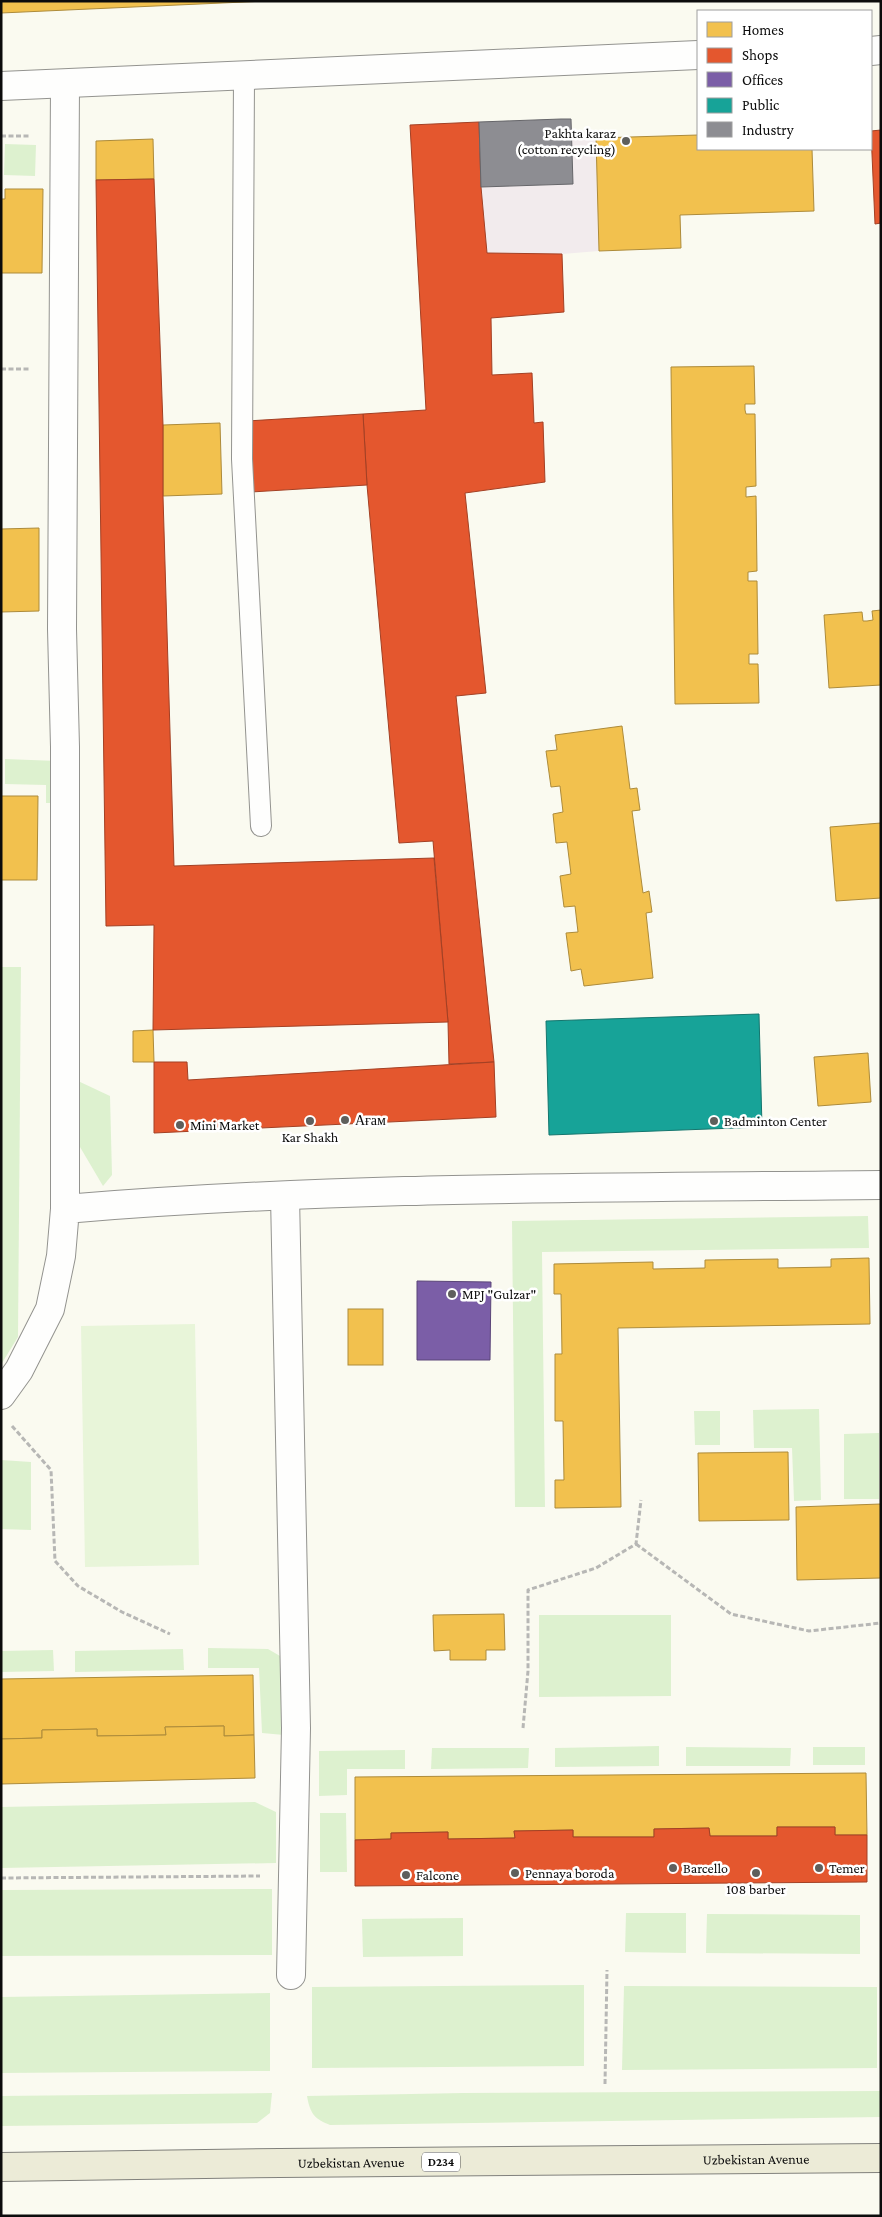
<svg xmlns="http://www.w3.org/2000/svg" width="882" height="2217" viewBox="0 0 882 2217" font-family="'Crimson Pro',serif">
<rect width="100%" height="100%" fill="#fafaf0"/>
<path fill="#f2ebed" d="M571,119L572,137L596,138L599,251L562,254L487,253L481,187L479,122Z"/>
<g fill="#ddf1cf">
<path d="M5,144L36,145L35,176L4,175Z"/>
<path d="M5,759L57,761L56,803H46V785L5,784Z"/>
<path d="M1,967H21L18,1337L2,1363Z"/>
<path d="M78,1081L110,1096L112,1175L103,1186L80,1147Z"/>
<path d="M868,1216L869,1248L542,1252L545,1507H515L512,1221Z"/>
<path d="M819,1409L821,1500L794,1501L792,1448H754L753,1410Z"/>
<path d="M694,1411H720V1445H695Z"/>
<path d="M879,1433V1499H844V1434Z"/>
<path d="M1,1460L31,1462V1530L1,1529Z"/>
<path d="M539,1615H671V1696L539,1697Z"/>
<path d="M208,1648L268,1649L280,1656L283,1663L284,1735L262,1733L259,1668H208Z"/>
<path d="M183,1649L184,1670L75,1672V1651Z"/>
<path d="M53,1650L54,1671L1,1672V1651Z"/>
<path d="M659,1746V1766L555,1767V1748Z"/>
<path d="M686,1747L791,1748L790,1766H686Z"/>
<rect x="813" y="1747" width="52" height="18"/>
<path d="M432,1748H529L528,1768L431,1769Z"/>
<path d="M405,1750V1769H347V1795L319,1796V1751Z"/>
<path d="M255,1802L276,1812V1863L1,1868V1807Z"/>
<path d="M320,1813H346L347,1872H320Z"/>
<path d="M272,1889V1955L1,1956V1890Z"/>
<path d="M626,1913H686V1953L625,1952Z"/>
<path d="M707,1914L860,1915V1954L706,1953Z"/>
<path d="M463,1918V1956L363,1957L362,1919Z"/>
<path d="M584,1985V2066L312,2068V1987Z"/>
<path d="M624,1986L877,1987V2068L622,2070Z"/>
<path d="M270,1993V2071L1,2073V1997Z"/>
<path d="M881,2091V2117L330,2125C314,2119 310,2113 307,2096L463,2093Z"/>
<path d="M272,2093L270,2113L257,2123L1,2126V2096Z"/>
</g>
<path fill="#e8f5d9" d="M195,1324L199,1565L85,1567L81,1326Z"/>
<g fill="#f2c14e" stroke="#ad8b3a">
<path d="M1,1H266L1,13Z"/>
<path d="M698,135V149H812L814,211L680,215L681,248L599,251L596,138Z"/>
<path d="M153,139L154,179L96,180V141Z"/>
<path d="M5,189H43L42,273H1V199H5Z"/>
<path d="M754,366L755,404H745V410L746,414H755L756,486L746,487V497L756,496L757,571L748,572V581H757L758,654H749V664H758L759,703L675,704L671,367Z"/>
<path d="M220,423L222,494L163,496V425Z"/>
<path d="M39,528V611L1,612V529Z"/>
<path d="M881,610V685L829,688L824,615L862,612L863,621H867L873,620L872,611Z"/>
<path d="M622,726L630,789L637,788L640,810L632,811L643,893L649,891L652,912L646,913L653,978L584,986L581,969L571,971L566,933L578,932L575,906L564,907L560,876L571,874L567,842L556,843L553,814L563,812L560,786L551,787L546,751L557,750L555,735Z"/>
<path d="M1,796H38L37,880H1Z"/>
<path d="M881,823V898L836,901L830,827Z"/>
<path d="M153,1030L154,1062H133V1031Z"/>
<path d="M868,1053L871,1102L818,1106L814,1057Z"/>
<path d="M869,1258L870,1324L618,1328L621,1507L555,1508V1480H564L563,1421H555V1354H562L561,1294H554V1264L653,1262V1269L705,1268V1260L778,1259V1268L831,1267V1259Z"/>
<rect x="348" y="1309" width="35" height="56"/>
<path d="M788,1452L789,1520L699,1521L698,1453Z"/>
<path d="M881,1504V1578L797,1580L796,1507Z"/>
<path d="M504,1614L505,1650H486V1660H450V1650L434,1651L433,1615Z"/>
<path d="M253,1675L254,1735L224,1736V1726L165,1727L166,1735L97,1736V1729L42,1730V1738L1,1739V1679Z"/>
<path d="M224,1726V1736L254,1735L255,1778L1,1784V1739L42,1738V1730L97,1729V1736L166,1735L165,1727Z"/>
<path d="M866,1773L867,1835H835V1827H777V1836H710L709,1828L654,1829V1837H573V1830L514,1831L515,1838L448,1839V1832L391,1833V1839L355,1840V1777Z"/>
</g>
<g fill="#e4572e" stroke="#a34024">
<path d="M479,122L481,187L487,253L562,254L564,312L491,318L492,375L532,373L534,423L543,422L545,482L465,493L486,693L456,696L494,1062L449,1064L448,1022L433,841L399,843L367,485L363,414L426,410L410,125Z"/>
<path d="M881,130V223L875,224L871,131Z"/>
<path d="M154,179L163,425V496L174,866L434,858L448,1022L153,1030L154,925L106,926L96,180Z"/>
<path d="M363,414L367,485L251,492L247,421Z"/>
<path d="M154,1062H187L188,1080L494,1062L496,1117L154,1133Z"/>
<path d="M777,1827H835V1835H867V1882L355,1886V1840L391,1839V1833L448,1832V1839L515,1838L514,1831L573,1830V1837H654V1829L709,1828L710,1836H777Z"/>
</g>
<path fill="#7b5ea7" stroke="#5a4578" d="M417,1281L491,1282L490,1360H417Z"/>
<path fill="#17a398" stroke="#14766e" d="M759,1014L762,1127L549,1135L546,1021Z"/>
<path fill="#8d8d92" stroke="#66666a" d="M561,119H571L573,184L481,187L479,122Z"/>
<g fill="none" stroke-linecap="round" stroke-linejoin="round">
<g stroke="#93938f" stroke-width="22">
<path id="service" d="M244,76L242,459L261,826"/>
</g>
<g stroke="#93938f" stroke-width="30">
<g id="minor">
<path d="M871,51L881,50"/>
<path d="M65,84L62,629L65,747V1209"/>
<path d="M1,86L698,55"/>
<path d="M285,1196L296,1728L291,1975"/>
<path d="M1,1395L19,1370L50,1309L61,1256L65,1209C336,1186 609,1188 881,1185"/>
</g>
</g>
<g stroke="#80807c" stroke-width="30">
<g id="primary">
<path id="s1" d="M1,2167L280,2163L881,2158"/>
</g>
</g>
<g stroke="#b7b7b5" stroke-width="3" stroke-dasharray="5 2.5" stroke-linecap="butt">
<path d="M1,136H31"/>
<path d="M1,369H31"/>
<path d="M12,1426L51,1470L55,1561L78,1586L122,1612L170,1634"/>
<path d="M636,1544L731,1614L809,1631L881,1623"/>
<path d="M523,1728L528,1671V1590L596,1568L636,1544L641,1500"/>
<path d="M1,1878L260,1876"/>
<path d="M605,2084L607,1970"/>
</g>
<use href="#service" stroke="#fefefd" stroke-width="20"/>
<use href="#minor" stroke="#fefefd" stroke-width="28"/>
<use href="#primary" stroke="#ecebd7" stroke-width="28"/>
</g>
<g fill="#5f5f5c" stroke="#fff" stroke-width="2">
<circle cx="626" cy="141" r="5"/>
<circle cx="345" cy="1120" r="5"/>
<circle cx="310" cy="1121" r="5"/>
<circle cx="714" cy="1121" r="5"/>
<circle cx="180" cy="1125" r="5"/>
<circle cx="452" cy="1294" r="5"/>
<circle cx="673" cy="1868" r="5"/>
<circle cx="819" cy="1868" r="5"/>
<circle cx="515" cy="1873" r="5"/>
<circle cx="756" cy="1873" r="5"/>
<circle cx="406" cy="1875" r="5"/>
</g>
<g text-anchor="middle" stroke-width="5" stroke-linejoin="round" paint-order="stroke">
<rect fill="#fff" stroke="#555" stroke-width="1" x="422" y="2152.5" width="38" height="19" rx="4"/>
<g font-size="12" font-weight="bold" fill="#0c0c0c">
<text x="441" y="2166">D234</text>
</g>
<g font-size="14" fill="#0c0c0c" stroke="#fff" text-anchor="start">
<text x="616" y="138" text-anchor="end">Pakhta karaz<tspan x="616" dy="16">(cotton recycling)</tspan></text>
<text x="355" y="1125">Ағам</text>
<text x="724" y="1126">Badminton Center</text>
<text x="190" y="1130">Mini Market</text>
<text x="310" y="1142" text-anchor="middle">Kar Shakh</text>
<text x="462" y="1299">MPJ "Gulzar"</text>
<text x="683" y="1873">Barcello</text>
<text x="829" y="1873">Temer</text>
<text x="525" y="1878">Pennaya boroda</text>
<text x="416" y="1880">Falcone</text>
<text x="756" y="1894" text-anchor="middle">108 barber</text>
</g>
<g font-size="14" fill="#0c0c0c" stroke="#fff">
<text dy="5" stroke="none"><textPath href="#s1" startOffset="755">Uzbekistan Avenue</textPath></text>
<text dy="5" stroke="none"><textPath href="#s1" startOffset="350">Uzbekistan Avenue</textPath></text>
</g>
</g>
<rect width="882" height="2217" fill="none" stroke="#0c0c0c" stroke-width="5"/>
<rect x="697" y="10" width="175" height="140" fill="#ffffff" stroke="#9e9e9e"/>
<rect x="707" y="22" width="25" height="15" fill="#f2c14e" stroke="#9e9e9e"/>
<text x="742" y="35" font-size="15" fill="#0c0c0c">Homes</text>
<rect x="707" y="48" width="25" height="15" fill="#e4572e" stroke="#9e9e9e"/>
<text x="742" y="60" font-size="15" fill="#0c0c0c">Shops</text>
<rect x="707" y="72" width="25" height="15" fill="#7b5ea7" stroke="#9e9e9e"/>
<text x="742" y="85" font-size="15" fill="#0c0c0c">Offices</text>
<rect x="707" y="98" width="25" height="15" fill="#17a398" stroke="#9e9e9e"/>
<text x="742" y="110" font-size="15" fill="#0c0c0c">Public</text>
<rect x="707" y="122" width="25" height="15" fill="#8d8d92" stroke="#9e9e9e"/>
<text x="742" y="135" font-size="15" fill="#0c0c0c">Industry</text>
</svg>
